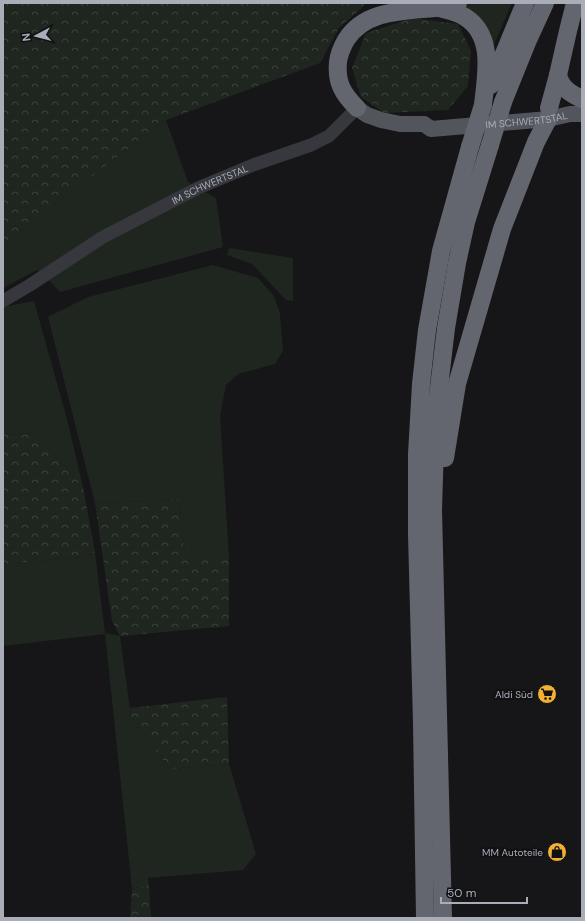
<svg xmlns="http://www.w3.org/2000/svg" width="585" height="921" viewBox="0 0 585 921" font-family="'DM Sans',sans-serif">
<defs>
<pattern id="forest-crowns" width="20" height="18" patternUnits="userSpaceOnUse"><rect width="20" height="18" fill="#1e261f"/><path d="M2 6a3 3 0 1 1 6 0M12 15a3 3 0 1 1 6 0" fill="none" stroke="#3c433d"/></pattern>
</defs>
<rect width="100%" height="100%" fill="#161618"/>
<g fill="#1e261f">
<path d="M474,3H512L492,49L459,7Z"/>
<path d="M166,120L188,182L216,198L223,247L60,292L47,278L37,270L3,288V248L7,241Z"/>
<path d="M229,248L293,258V301L286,300L252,264L227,255Z"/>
<path d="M213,265L258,278L274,296L280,314L283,351L275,364L238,374L226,385L220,416L229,556H185L179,500L95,503L48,317L88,297Z"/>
<path d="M34,301L67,419L83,487L35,433L3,435V307Z"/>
<path d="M95,552L105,633L120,636L131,717L170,769L229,764L256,854L243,870L148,878L149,885L132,889L105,634L3,646V564L83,557Z"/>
</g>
<g fill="url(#forest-crowns)">
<path d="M3,3H372L366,4L339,28L320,63L166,120L7,241L3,248Z"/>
<path d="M413,18L458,24L471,51L468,86L448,110L384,113L361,97L352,68L366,33Z"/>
<path d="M35,433L83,487L95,552L83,557L3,564V435Z"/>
<path d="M179,500L185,556H229V626L120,636L112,621L95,503Z"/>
<path d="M227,697L229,764L170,769L131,717L130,708Z"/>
<path d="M149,885L151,918H130L132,889Z"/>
</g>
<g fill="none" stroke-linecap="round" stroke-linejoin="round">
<path stroke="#37383d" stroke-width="13" id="s1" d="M3,301L30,285L103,237L198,188L253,165L311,145L329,136L357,108"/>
<path stroke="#53555c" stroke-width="16" id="s2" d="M357,108L367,115L381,120L400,124H424L431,129L548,119L570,114H582"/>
<g stroke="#63666e" stroke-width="18">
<path d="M439,8C447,10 457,12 465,17C495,36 486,75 483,105"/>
<path d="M558,75C561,88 571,94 582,99"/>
<path d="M491,85L525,3"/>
<path d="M503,102L528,40L545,3"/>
<path d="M357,108C343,94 336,83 338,62C339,54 342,47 346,40C365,10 403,11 434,8C442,7 450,5 458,3"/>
<path d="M549,108L558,75L568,31L575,3"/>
<path d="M445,458L457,384L502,229L536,142L548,119"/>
<path d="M425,918L422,723L417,534V454L421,384L427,330L441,251L470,147"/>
<path d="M443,918L433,510L436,413L446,328L457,263L466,222L490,145"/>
</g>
<g stroke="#63666e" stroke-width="18">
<path d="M490,145L503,102"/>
<path d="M470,147L483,105"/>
</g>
</g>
<defs>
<g id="supermarket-disc" transform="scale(1)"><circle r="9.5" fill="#f2b134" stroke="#111113"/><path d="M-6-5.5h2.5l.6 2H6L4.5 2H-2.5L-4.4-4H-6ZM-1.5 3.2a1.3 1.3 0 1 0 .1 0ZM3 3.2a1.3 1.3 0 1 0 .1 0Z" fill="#111"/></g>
<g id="shop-disc" transform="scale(1)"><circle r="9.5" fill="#f2b134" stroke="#111113"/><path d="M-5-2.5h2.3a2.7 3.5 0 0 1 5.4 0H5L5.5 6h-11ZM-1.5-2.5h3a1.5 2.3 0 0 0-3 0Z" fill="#111"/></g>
</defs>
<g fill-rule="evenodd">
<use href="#supermarket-disc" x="547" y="694"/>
<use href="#shop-disc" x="557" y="852"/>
</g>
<g text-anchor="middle" stroke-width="4" stroke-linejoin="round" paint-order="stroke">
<g font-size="10" fill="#a8adb8" stroke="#111113">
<text dy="4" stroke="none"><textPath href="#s2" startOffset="175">IM SCHWERTSTAL</textPath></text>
<text dy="4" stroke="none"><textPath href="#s1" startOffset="238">IM SCHWERTSTAL</textPath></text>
</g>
<g font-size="10" fill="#a8adb8" stroke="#111113" text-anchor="end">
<text x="533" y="698">Aldi Süd</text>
<text x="543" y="856">MM Autoteile</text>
</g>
</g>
<rect width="585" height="921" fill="none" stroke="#a8adb8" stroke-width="8"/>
<g transform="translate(36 36) rotate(263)" stroke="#111113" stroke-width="3" paint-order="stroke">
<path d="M0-3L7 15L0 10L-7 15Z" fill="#a8adb8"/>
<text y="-6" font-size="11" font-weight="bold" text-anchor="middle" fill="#a8adb8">N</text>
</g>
<path d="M441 897v6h86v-6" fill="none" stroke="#a8adb8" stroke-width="2"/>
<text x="447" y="897" font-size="12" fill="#a8adb8" stroke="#111113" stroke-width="3" paint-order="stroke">50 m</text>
</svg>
